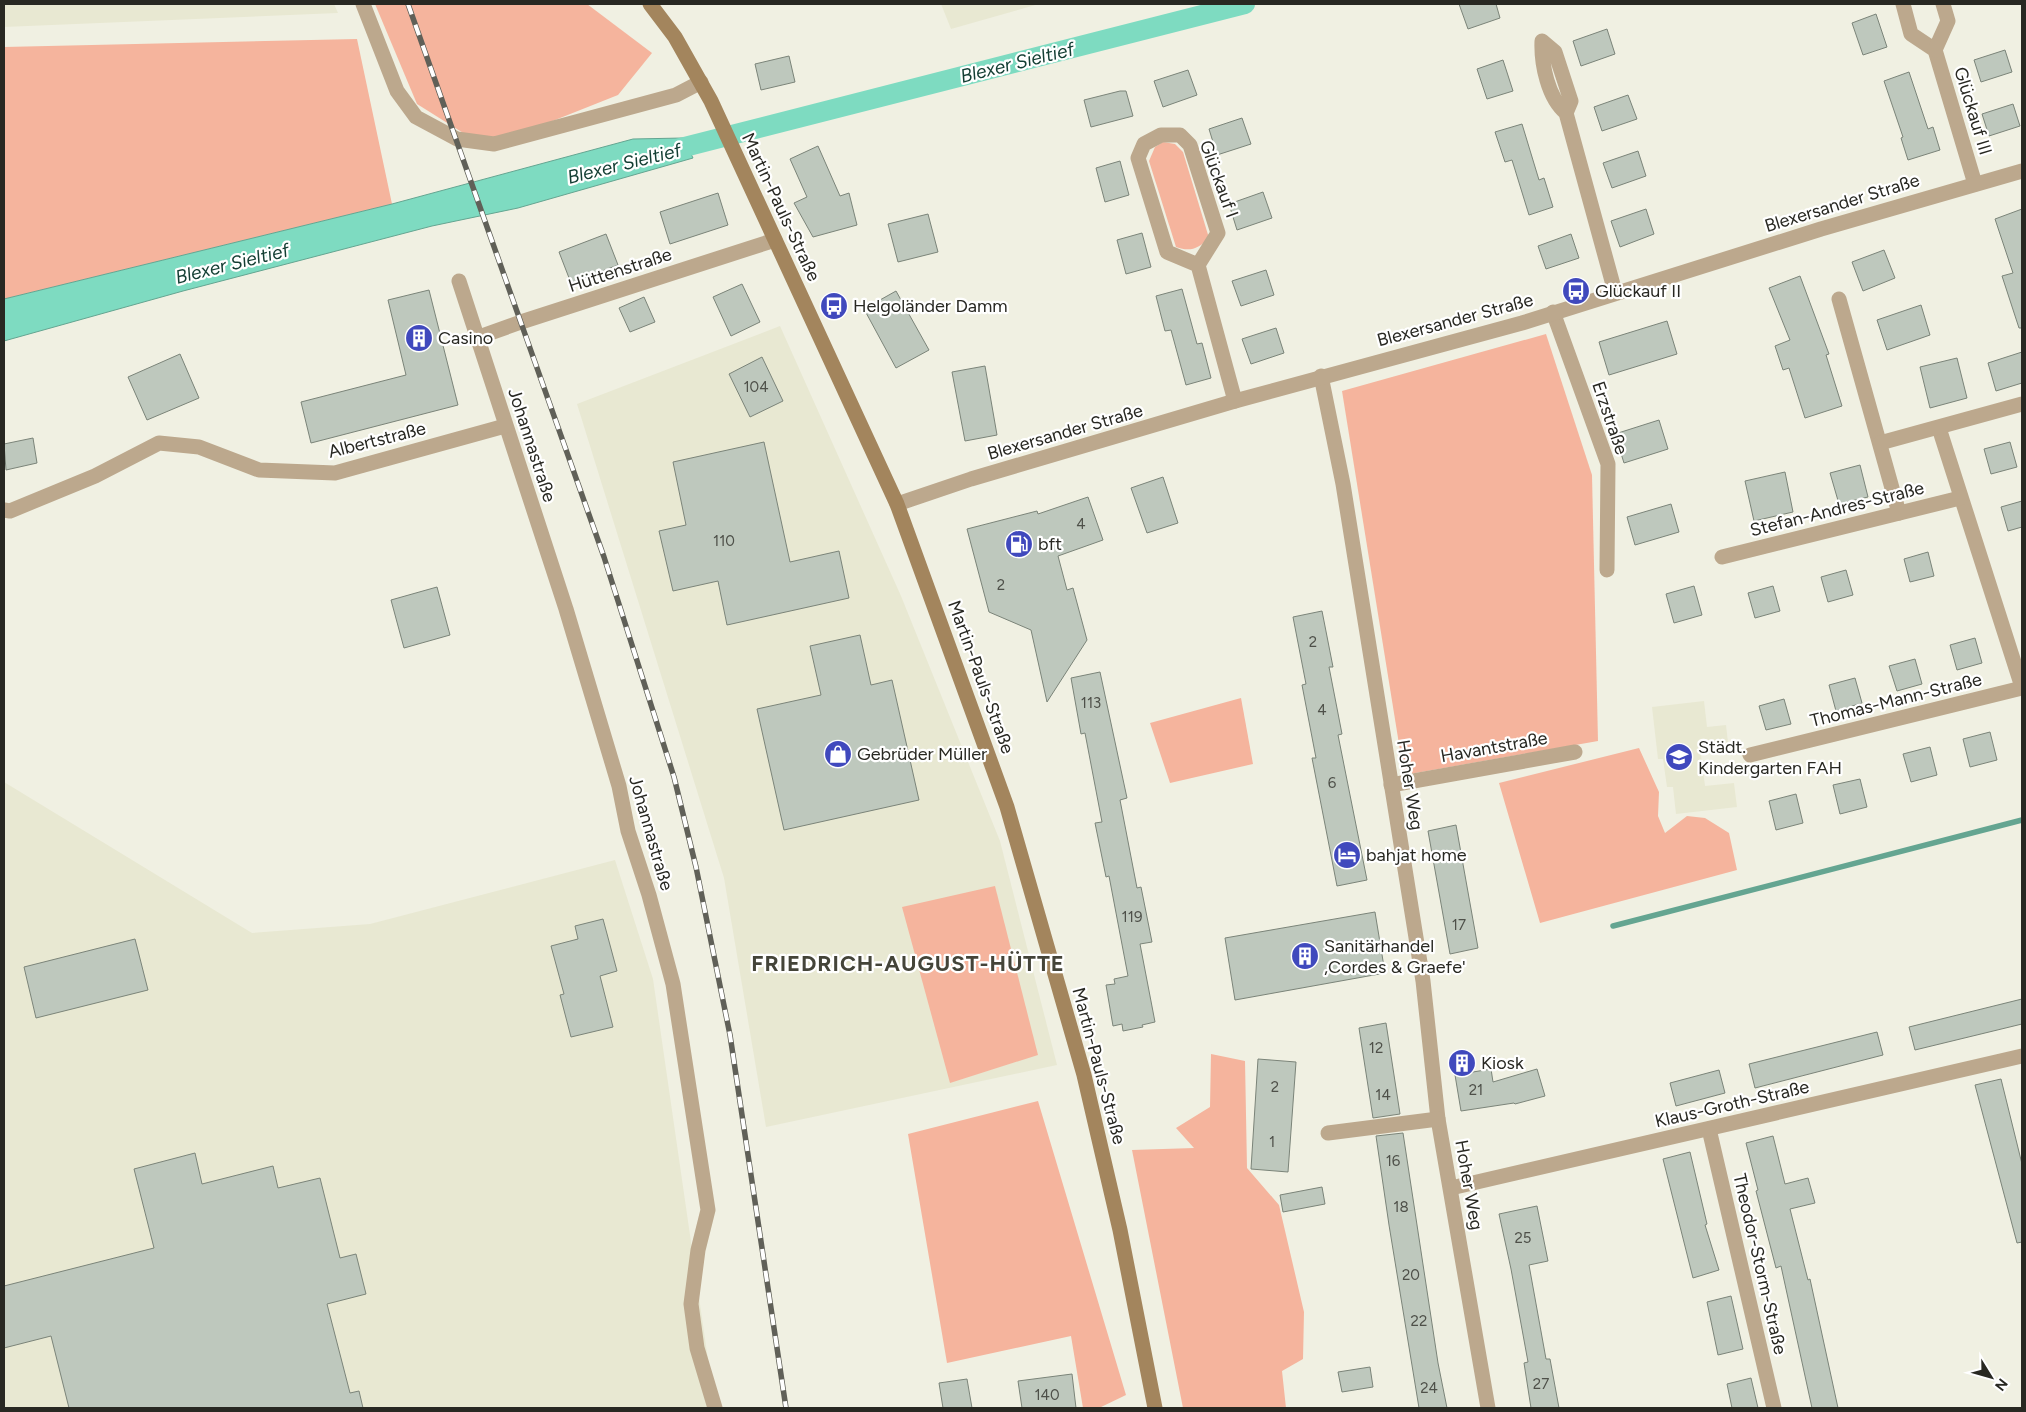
<svg xmlns="http://www.w3.org/2000/svg" width="2026" height="1412" viewBox="0 0 2026 1412" font-family="Figtree,sans-serif">
<rect width="100%" height="100%" fill="#f0f0e2"/>
<g fill="#e8e8d2">
<path d="M4,4H334L338,13L4,27Z"/>
<path d="M941,4H1039L951,29Z"/>
<path d="M780,326L901,596L1000,841L1057,1065L766,1127L724,878L577,404Z"/>
<path d="M1704,701L1707,727L1726,725L1729,751L1701,755L1705,786L1734,783L1737,807L1676,814L1673,787H1667L1663,759H1658L1652,707Z"/>
<path d="M4,782L252,933L370,924L615,860L653,979L715,1408H4Z"/>
</g>
<g fill="#f5b49d">
<path d="M375,4H587L652,53L618,95L540,126L476,141L417,104Z"/>
<path d="M357,39L392,204L4,299V47Z"/>
<path d="M1163,142L1175,144L1183,152L1209,238C1198,249 1190,252 1176,247L1149,161L1155,147Z"/>
<path d="M1546,334L1592,475L1598,741L1404,775L1342,391Z"/>
<path d="M1241,698L1253,764L1170,783L1150,723Z"/>
<path d="M1639,748L1659,792L1658,816L1665,833L1687,816L1705,818L1729,833L1737,870L1540,923L1499,783Z"/>
<path d="M995,886L1038,1055L950,1083L902,907Z"/>
<path d="M1211,1054L1245,1061L1247,1168L1279,1205L1304,1312L1303,1359L1282,1371L1286,1408H1183L1132,1150L1194,1148L1176,1128L1210,1107Z"/>
<path d="M1038,1101L1126,1395L1099,1408H1083L1071,1336L947,1363L908,1134Z"/>
</g>
<path fill="#7edbc1" stroke="#64a591" d="M683,138L693,158L518,208L432,226L183,291L4,341V299L392,204L633,139Z"/>
<g fill="none" stroke-linecap="round" stroke-linejoin="round">
<path stroke="#64a591" stroke-width="5.5" d="M1613,926L2022,820"/>
<path stroke="#7edbc1" stroke-width="20" d="M661,153L1245,4"/>
</g>
<g fill="#bec8bd" stroke="#7b8479">
<path d="M1459,4H1496L1500,18L1468,29Z"/>
<path d="M1876,14L1887,47L1863,55L1852,23Z"/>
<path d="M1607,29L1615,54L1581,66L1573,41Z"/>
<path d="M2005,50L2012,72L1981,82L1974,60Z"/>
<path d="M789,56L795,82L761,90L755,64Z"/>
<path d="M1503,60L1513,91L1487,99L1477,69Z"/>
<path d="M1188,70L1197,95L1163,107L1154,81Z"/>
<path d="M1909,72L1928,129L1933,127L1940,150L1908,160L1901,138L1903,137L1884,81Z"/>
<path d="M1120,91H1126L1133,116L1091,127L1084,100Z"/>
<path d="M1628,95L1637,119L1602,131L1594,107Z"/>
<path d="M2013,104L2020,126L1989,136L1982,114Z"/>
<path d="M1242,118L1251,144L1217,155L1209,129Z"/>
<path d="M1522,124L1539,180L1544,178L1553,207L1529,215L1512,160L1505,162L1495,132Z"/>
<path d="M818,146L840,196L849,193L857,225L813,237L794,203L807,197L790,159Z"/>
<path d="M1638,151L1646,176L1612,188L1603,163Z"/>
<path d="M1120,161L1129,195L1105,202L1096,168Z"/>
<path d="M1263,192L1272,218L1237,230L1229,204Z"/>
<path d="M718,193L728,225L670,244L660,212Z"/>
<path d="M1646,209L1654,234L1620,247L1611,221Z"/>
<path d="M2022,209V328H2019L2002,276L2013,273L1995,219Z"/>
<path d="M928,214L938,252L898,262L888,224Z"/>
<path d="M1142,233L1151,267L1126,274L1117,240Z"/>
<path d="M606,234L618,265L571,283L559,252Z"/>
<path d="M1571,234L1579,258L1546,269L1538,246Z"/>
<path d="M1884,250L1895,278L1863,291L1852,262Z"/>
<path d="M1266,270L1274,295L1241,306L1232,281Z"/>
<path d="M1800,276L1829,354L1826,355L1842,406L1805,418L1789,368L1783,370L1775,346L1790,340L1769,288Z"/>
<path d="M742,284L760,322L731,336L713,297Z"/>
<path d="M1182,289L1197,344L1202,343L1211,378L1186,385L1171,330L1165,331L1156,296Z"/>
<path d="M429,290L458,405L311,443L301,402L406,375L388,300Z"/>
<path d="M896,291L929,350L896,368L864,309Z"/>
<path d="M644,297L655,322L630,332L619,308Z"/>
<path d="M1921,305L1930,335L1887,350L1877,320Z"/>
<path d="M1667,321L1677,354L1609,375L1599,342Z"/>
<path d="M1276,328L1284,353L1251,364L1242,339Z"/>
<path d="M2022,352V383L1996,391L1988,363Z"/>
<path d="M180,354L199,398L147,420L128,377Z"/>
<path d="M762,357L783,401L750,417L729,374Z"/>
<path d="M1957,358L1967,398L1930,408L1920,367Z"/>
<path d="M985,366L997,435L965,441L952,372Z"/>
<path d="M1659,420L1668,449L1624,463L1615,434Z"/>
<path d="M33,438L37,463L6,470L4,444Z"/>
<path d="M764,442L790,562L839,551L849,598L727,625L718,581L673,591L659,531L686,525L673,462Z"/>
<path d="M2010,442L2017,467L1991,474L1984,449Z"/>
<path d="M1860,465L1868,497L1839,504L1830,473Z"/>
<path d="M1785,472L1793,512L1754,521L1745,481Z"/>
<path d="M1163,477L1178,523L1147,533L1131,488Z"/>
<path d="M1088,497L1103,540L1058,556L1067,590L1073,588L1087,640L1047,702L1031,630L989,612L967,529L1037,511L1038,514Z"/>
<path d="M2022,501V527L2008,531L2001,507Z"/>
<path d="M1671,504L1679,532L1635,545L1627,517Z"/>
<path d="M1928,552L1934,576L1910,582L1904,559Z"/>
<path d="M1846,570L1853,595L1828,602L1821,577Z"/>
<path d="M1694,586L1702,615L1674,623L1666,594Z"/>
<path d="M1773,586L1780,611L1755,618L1748,593Z"/>
<path d="M437,587L450,635L404,648L391,600Z"/>
<path d="M1322,611L1333,667H1329L1342,734L1338,735L1367,880L1337,886L1312,758H1316L1302,685L1306,684L1293,617Z"/>
<path d="M860,635L871,685L892,680L919,800L784,830L757,709L821,695L810,646Z"/>
<path d="M1975,638L1982,663L1957,670L1950,645Z"/>
<path d="M1915,659L1922,684L1897,691L1889,666Z"/>
<path d="M1100,672L1127,798L1120,800L1137,888L1141,887L1152,942L1140,944L1155,1022L1142,1025L1143,1027L1123,1031L1122,1024L1113,1026L1106,985L1115,984L1114,979L1128,976L1109,876L1106,877L1095,823L1102,822L1085,733L1081,734L1071,678Z"/>
<path d="M1855,678L1862,703L1836,711L1829,685Z"/>
<path d="M1784,699L1791,724L1766,730L1759,706Z"/>
<path d="M1990,732L1997,760L1970,767L1963,739Z"/>
<path d="M1930,747L1937,775L1911,782L1903,754Z"/>
<path d="M1860,779L1867,807L1840,814L1833,785Z"/>
<path d="M1796,794L1803,823L1776,830L1769,801Z"/>
<path d="M1456,825L1478,948L1450,954L1428,831Z"/>
<path d="M1375,912L1385,973L1235,1000L1225,938Z"/>
<path d="M603,919L617,971L600,976L613,1027L571,1037L560,995L564,994L551,946L578,939L575,926Z"/>
<path d="M135,939L148,990L36,1018L24,967Z"/>
<path d="M2022,999V1024L1915,1050L1909,1027Z"/>
<path d="M1386,1023L1400,1114L1373,1118L1359,1028Z"/>
<path d="M1877,1032L1883,1055L1755,1088L1749,1064Z"/>
<path d="M1258,1059L1296,1062L1288,1172L1251,1169Z"/>
<path d="M1491,1069L1493,1082L1537,1069L1545,1096L1515,1104L1514,1103L1461,1111L1455,1075Z"/>
<path d="M1719,1070L1725,1093L1676,1106L1670,1083Z"/>
<path d="M2001,1079L2022,1164V1242L2017,1243L1975,1085Z"/>
<path d="M1403,1133L1438,1363L1447,1408H1419L1389,1225L1376,1136Z"/>
<path d="M1773,1136L1785,1184L1808,1178L1815,1203L1790,1209L1808,1280L1810,1279L1838,1408H1812L1781,1266L1776,1268L1756,1191L1758,1190L1746,1143Z"/>
<path d="M1690,1152L1707,1224L1705,1225L1719,1270L1693,1278L1663,1159Z"/>
<path d="M195,1153L202,1184L273,1166L278,1188L320,1178L340,1258L356,1254L366,1294L327,1304L350,1393L359,1391L363,1408H69L51,1336L4,1348V1286L154,1248L134,1169Z"/>
<path d="M1322,1187L1325,1204L1283,1212L1280,1195Z"/>
<path d="M1537,1206L1548,1261L1529,1265L1546,1359H1550L1559,1408H1531L1524,1363L1528,1362L1511,1269L1499,1214Z"/>
<path d="M1731,1296L1743,1349L1718,1355L1707,1302Z"/>
<path d="M1370,1367L1373,1387L1342,1392L1338,1372Z"/>
<path d="M1072,1374L1076,1408H1022L1018,1381Z"/>
<path d="M1751,1378L1758,1408H1732L1727,1384Z"/>
<path d="M967,1379L972,1408H943L939,1383Z"/>
</g>
<g fill="none" stroke-linecap="round" stroke-linejoin="round">
<g stroke="#bca88d" stroke-width="15">
<path d="M363,4L397,91L416,117L457,139L494,144L676,95L701,82"/>
<path d="M1903,4L1911,34L1935,50L1975,184"/>
<path d="M1935,50L1948,21L1943,4"/>
<path d="M1566,113C1548,98 1541,64 1542,41L1555,52L1571,101L1566,113L1615,292"/>
<path d="M1198,265L1167,252L1138,158L1144,144L1161,135H1180L1190,145L1218,233L1198,265L1235,401"/>
<path d="M459,281L566,609L619,786L628,831L649,895L673,984L708,1210L698,1250L691,1304L697,1348L715,1408"/>
<path d="M1839,299L1899,513"/>
<path d="M1553,312L1608,464L1607,570"/>
<path d="M479,337L521,322L775,240"/>
<path d="M1321,376L1343,484L1423,981L1438,1119L1488,1408"/>
<path d="M1939,428L2022,687"/>
<path d="M1880,443L2022,404"/>
<path d="M897,504L971,479L1235,401L1522,323L1821,229L2022,171"/>
<path d="M4,510L10,511L95,476L159,443L199,447L259,470L335,473L505,426"/>
<path d="M1722,557L1960,498"/>
<path d="M1750,755L2022,688"/>
<path d="M1391,785L1575,752"/>
<path d="M1709,1129L1774,1408"/>
<path d="M1328,1133L1438,1119"/>
<path d="M1451,1188L2022,1056"/>
</g>
<path stroke="#a3855d" stroke-width="15" d="M650,4L675,37L711,101L897,504L1007,807L1084,1075L1120,1230L1155,1408"/>
<g stroke="#606058" stroke-width="5.5">
<path id="rail" d="M408,4L604,557L674,777L696,867L730,1035L786,1408"/>
</g>
<use href="#rail" stroke="#fff" stroke-width="4" stroke-dasharray="11" stroke-linecap="butt"/>
</g>
<defs>
<g id="bus-disc" transform="scale(1.4375)"><circle r="9.5" fill="#4049bd" stroke="#fff"/><path d="M-5-6H5V4H4V6H2V4H-2V6H-4V4H-5ZM-3.5-4V0h7V-4ZM-3.5 1.2v1.5H-2V1.2ZM2 1.2v1.5H3.5V1.2Z" fill="#fff"/></g>
<g id="building-disc" transform="scale(1.4375)"><circle r="9.5" fill="#4049bd" stroke="#fff"/><path d="M-4-6H4V6H1V3H-1V6H-4ZM-2.5-4.3h1.7v1.8h-1.7ZM.8-4.3h1.7v1.8H.8ZM-2.5-1h1.7V.8h-1.7ZM.8-1h1.7V.8H.8Z" fill="#fff"/></g>
<g id="fuel-disc" transform="scale(1.4375)"><circle r="9.5" fill="#4049bd" stroke="#fff"/><path d="M-5.5-6h7V0h2V4h1.3V-2.5L3-4.5l.8-.8L6-3V5H2.5V1h-1V6h-7ZM-4.2-4.7v3.2H.2V-4.7Z" fill="#fff"/></g>
<g id="shop-disc" transform="scale(1.4375)"><circle r="9.5" fill="#4049bd" stroke="#fff"/><path d="M-5-2.5h2.3a2.7 3.5 0 0 1 5.4 0H5L5.5 6h-11ZM-1.5-2.5h3a1.5 2.3 0 0 0-3 0Z" fill="#fff"/></g>
<g id="school-disc" transform="scale(1.4375)"><circle r="9.5" fill="#4049bd" stroke="#fff"/><path d="M0-5L7-2L0 1L-7-2ZM-4 1L0 2.5L4 1V4Q0 6-4 4Z" fill="#fff"/></g>
<g id="hotel-disc" transform="scale(1.4375)"><circle r="9.5" fill="#4049bd" stroke="#fff"/><path d="M-6-4.5h1.5V1H6V5H4.5V3h-9V5H-6ZM-4 0a1.8 1.8 0 1 1 3.6 0ZM.5 0V-2.5h3Q6-2.5 6 0Z" fill="#fff"/></g>
</defs>
<g fill-rule="evenodd">
<use href="#bus-disc" x="1576" y="291"/>
<use href="#bus-disc" x="834" y="306"/>
<use href="#building-disc" x="419" y="338"/>
<use href="#fuel-disc" x="1019" y="544"/>
<use href="#shop-disc" x="838" y="754"/>
<use href="#school-disc" x="1679" y="757"/>
<use href="#hotel-disc" x="1347" y="855"/>
<use href="#building-disc" x="1305" y="956"/>
<use href="#building-disc" x="1462" y="1063"/>
</g>
<g text-anchor="middle" stroke-width="4.5" stroke-linejoin="round" paint-order="stroke">
<g font-size="15" fill="#4e5049">
<text x="756" y="392">104</text>
<text x="1081" y="529">4</text>
<text x="724" y="546">110</text>
<text x="1001" y="590">2</text>
<text x="1313" y="647">2</text>
<text x="1091" y="708">113</text>
<text x="1322" y="715">4</text>
<text x="1332" y="788">6</text>
<text x="1132" y="922">119</text>
<text x="1459" y="930">17</text>
<text x="1376" y="1053">12</text>
<text x="1275" y="1092">2</text>
<text x="1476" y="1095">21</text>
<text x="1383" y="1100">14</text>
<text x="1272" y="1147">1</text>
<text x="1393" y="1166">16</text>
<text x="1401" y="1212">18</text>
<text x="1523" y="1243">25</text>
<text x="1411" y="1280">20</text>
<text x="1419" y="1326">22</text>
<text x="1541" y="1389">27</text>
<text x="1429" y="1393">24</text>
<text x="1047" y="1400">140</text>
</g>
<g font-size="18" fill="#282822" stroke="#fff">
<text transform="translate(1973 111) rotate(73)" y="6">Glückauf III</text>
<text transform="translate(1219 179) rotate(70)" y="6">Glückauf I</text>
<text transform="translate(1842 203) rotate(-17)" y="6">Blexersander Straße</text>
<text transform="translate(781 207) rotate(65)" y="6">Martin-Pauls-Straße</text>
<text transform="translate(620 270) rotate(-18)" y="6">Hüttenstraße</text>
<text transform="translate(1455 320) rotate(-15)" y="6">Blexersander Straße</text>
<text transform="translate(1610 418) rotate(71)" y="6">Erzstraße</text>
<text transform="translate(1065 432) rotate(-16)" y="6">Blexersander Straße</text>
<text transform="translate(377 440) rotate(-14)" y="6">Albertstraße</text>
<text transform="translate(532 445) rotate(72)" y="6">Johannastraße</text>
<text transform="translate(1837 509) rotate(-14)" y="6">Stefan-Andres-Straße</text>
<text transform="translate(981 677) rotate(70)" y="6">Martin-Pauls-Straße</text>
<text transform="translate(1896 700) rotate(-14)" y="6">Thomas-Mann-Straße</text>
<text transform="translate(1494 747) rotate(-10)" y="6">Havantstraße</text>
<text transform="translate(1410 785) rotate(81)" y="6">Hoher Weg</text>
<text transform="translate(651 833) rotate(74)" y="6">Johannastraße</text>
<text transform="translate(1099 1066) rotate(75)" y="6">Martin-Pauls-Straße</text>
<text transform="translate(1732 1104) rotate(-13)" y="6">Klaus-Groth-Straße</text>
<text transform="translate(1469 1185) rotate(80)" y="6">Hoher Weg</text>
<text transform="translate(1760 1264) rotate(77)" y="6">Theodor-Storm-Straße</text>
</g>
<g font-size="18" fill="#282822" stroke="#fff" text-anchor="start">
<text x="1595" y="297">Glückauf II</text>
<text x="853" y="312">Helgoländer Damm</text>
<text x="438" y="344">Casino</text>
<text x="1038" y="550">bft</text>
<text x="1698" y="753">Städt.<tspan x="1698" dy="21">Kindergarten FAH</tspan></text>
<text x="857" y="760">Gebrüder Müller</text>
<text x="1366" y="861">bahjat home</text>
<text x="1324" y="952">Sanitärhandel<tspan x="1324" dy="21">,Cordes &amp; Graefe'</tspan></text>
<text x="1481" y="1069">Kiosk</text>
</g>
<g font-size="19" font-style="italic" fill="#133e33" stroke="#fff">
<text transform="translate(1017 62) rotate(-14)" y="7">Blexer Sieltief</text>
<text transform="translate(624 163) rotate(-14)" y="7">Blexer Sieltief</text>
<text transform="translate(232 263) rotate(-14)" y="7">Blexer Sieltief</text>
</g>
<g font-size="22" font-weight="bold" letter-spacing="1" fill="#444439" stroke="#fff">
<text x="908" y="971">FRIEDRICH-AUGUST-HÜTTE</text>
</g>
</g>
<rect width="2026" height="1412" fill="none" stroke="#282822" stroke-width="10"/>
<g transform="translate(1991 1377) rotate(127)" stroke="#ffffff" stroke-width="4" paint-order="stroke">
<path d="M0-4L9 19L0 12L-9 19Z" fill="#282822"/>
<text y="-8" font-size="14" font-weight="bold" text-anchor="middle" fill="#282822">N</text>
</g>
</svg>
